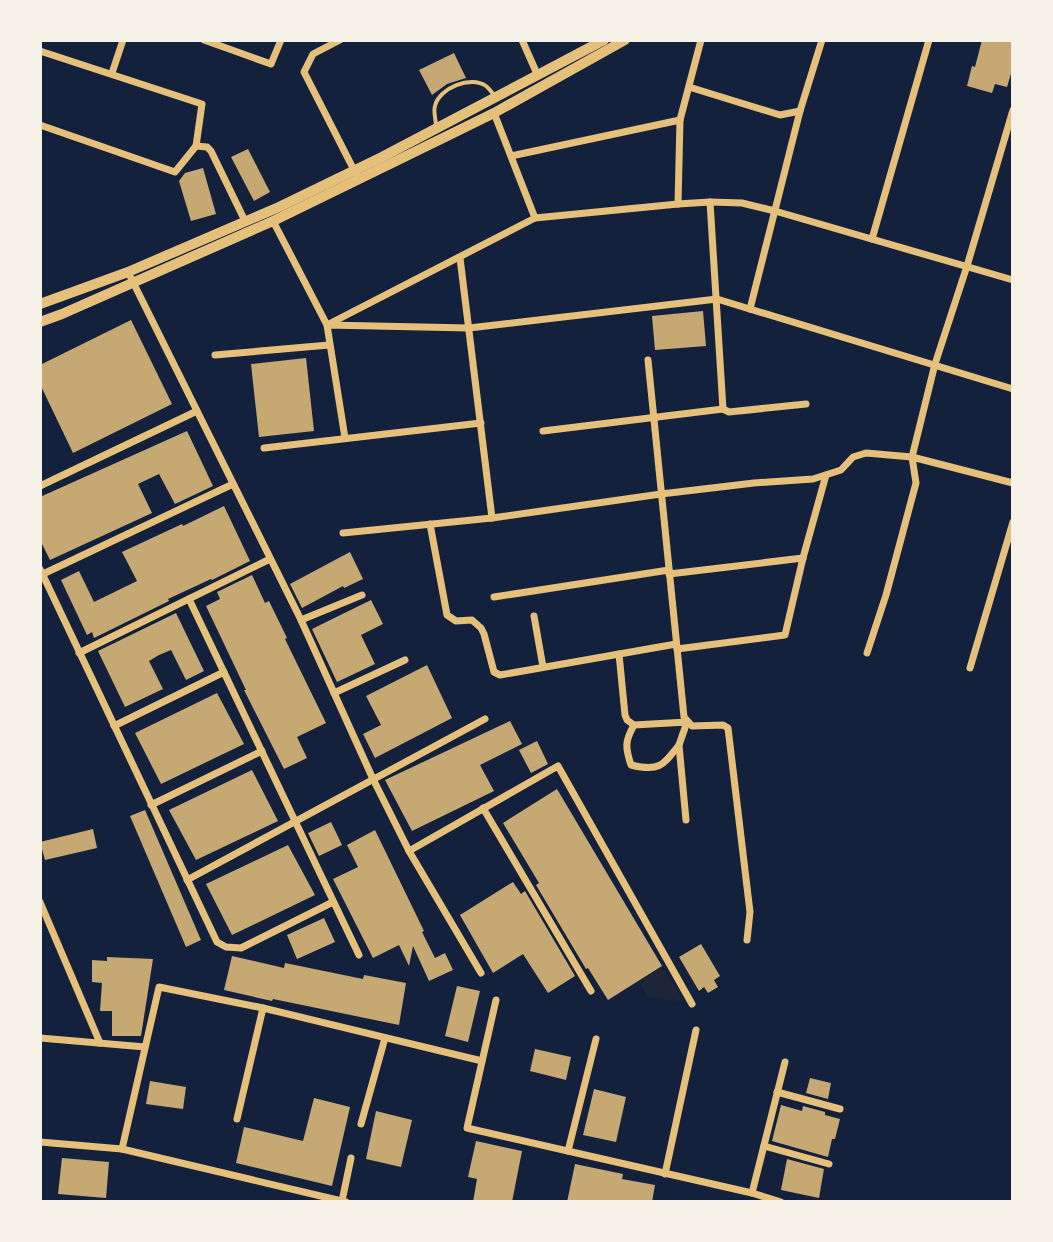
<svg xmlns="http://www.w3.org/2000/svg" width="1053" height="1242" viewBox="0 0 1053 1242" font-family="'IBM Plex Serif',serif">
<rect width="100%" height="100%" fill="#14213d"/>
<path fill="#1d2539" d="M662,968L685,1002L647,997L640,982Z"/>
<g fill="#c6a872">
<path d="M982,40H1013V67L1007,87L995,84L992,93L967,86L972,66L975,67Z"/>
<path d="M454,53L466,78L447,84L432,95L419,70Z"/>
<path d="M248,149L270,192L254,201L231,157Z"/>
<path d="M203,168L216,214L191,221L179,181L185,173Z"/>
<path d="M703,311L706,346L655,350L652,316Z"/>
<path d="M131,320L172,404L73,453L40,384V365Z"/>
<path d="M306,358L314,431L259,437L251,364Z"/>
<path d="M187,431L213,486L175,504L159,474L138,484L152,513L50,560L40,540V497Z"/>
<path d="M224,506L250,561L212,580L211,579L168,599L169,601L94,638L92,632L87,635L61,580L79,571L94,602L137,581L122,552L182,524L183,526Z"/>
<path d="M350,552L363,579L344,588L343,586L302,608L290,584Z"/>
<path d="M252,575L265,603L269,601L287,638L285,639L326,723L297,737L307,758L284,769L244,690H246L206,606L220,599L217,592Z"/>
<path d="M371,600L383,624L361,635L375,664L337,682L312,629Z"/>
<path d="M176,613L204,671L186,680L171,650L159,655L149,661L163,689L125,707L98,651Z"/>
<path d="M427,665L452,718L375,758L363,734L381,725L366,696Z"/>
<path d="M217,693L244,744L161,784L135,733Z"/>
<path d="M510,721L522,744L480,765L494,791L412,831L385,780Z"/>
<path d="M537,741L548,764L531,773L519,750Z"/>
<path d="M252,770L278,821L196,860L169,810Z"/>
<path d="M557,789L662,966L608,1000L588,968L586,969L536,885L539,883L503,823Z"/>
<path d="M145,810L201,940L186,947L130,816Z"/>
<path d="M331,822L342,845L319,856L308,833Z"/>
<path d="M93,829L97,848L45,860L40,842Z"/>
<path d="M375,830L424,931L422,932L435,958L445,953L453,970L429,981L413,946L409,966L399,945L373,958L333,879L358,867L347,845Z"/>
<path d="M288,845L315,895L232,935L206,884Z"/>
<path d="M513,882L521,894L525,891L575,976L548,993L523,954L493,973L460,915Z"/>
<path d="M324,918L335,942L297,959L287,935Z"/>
<path d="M701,944L720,976L714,980L718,987L708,993L704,987L699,991L679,957Z"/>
<path d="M232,956L284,968L285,963L363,979L364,975L406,983L399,1025L273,999L272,1001L224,990Z"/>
<path d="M107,957L153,959L141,1036H112V1011H100L102,983L92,982V960L107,961Z"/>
<path d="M457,986L480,991L468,1042L445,1036Z"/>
<path d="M535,1049L571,1057L566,1080L530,1071Z"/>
<path d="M810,1078L831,1083L828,1099L806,1093Z"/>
<path d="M150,1081L186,1087L183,1109L146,1104Z"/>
<path d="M594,1089L626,1097L616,1142L583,1135Z"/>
<path d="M314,1098L350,1107L332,1186L236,1163L244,1127L303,1141Z"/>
<path d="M781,1105L802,1111L803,1106L825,1112V1115L840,1119L835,1139H832L828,1157L772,1141Z"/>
<path d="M376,1111L412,1120L401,1167L366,1159Z"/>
<path d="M476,1141L522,1151L512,1202H473L477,1179L468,1177Z"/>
<path d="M62,1158L109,1162L106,1198L58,1194Z"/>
<path d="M787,1159L824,1169L819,1198L781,1190Z"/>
<path d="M575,1164L623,1174L622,1179L655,1185L652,1202H567Z"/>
</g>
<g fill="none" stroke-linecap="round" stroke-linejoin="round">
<path stroke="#e5c07b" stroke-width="4" d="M436,126C436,120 433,111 435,106C439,88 471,75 486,86C487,86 494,95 495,96"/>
<g stroke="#e5c07b" stroke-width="7">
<path d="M204,40L271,64L281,40"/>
<path d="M340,40L313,54L304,72L356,174"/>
<path d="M522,40L538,76"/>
<path d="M701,40L680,120L678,204L710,202L723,409L729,412L806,404"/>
<path d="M40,51L202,104L196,146"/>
<path d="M112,73L123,40"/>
<path d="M689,87L780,115L800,111L822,40"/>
<path d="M494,113L535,218"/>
<path d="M40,125L175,172L196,146L207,147L211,151L245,221"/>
<path d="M511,156L680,120"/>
<path d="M710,202L742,203L775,211L1013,280"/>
<path d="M273,221L327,325L535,218L678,204"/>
<path d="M872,239L929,40"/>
<path d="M460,258L492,518L661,494L754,483L813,479L841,470L853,457L866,453L912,457L1013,483"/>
<path d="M128,272L301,620L373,779L409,851L481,973"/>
<path d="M750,309L800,111"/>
<path d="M215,355L329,345"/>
<path d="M648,360L684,717L692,726L723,725L728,728L750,912L747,940"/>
<path d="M543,431L723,409"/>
<path d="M345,438L327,325L469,328L717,299L1013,389"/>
<path d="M264,448L481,423"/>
<path d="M40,486L197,411"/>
<path d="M430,524L447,615L456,621L472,620L481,628L484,634L494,672L500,675L676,644"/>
<path d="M343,533L492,518"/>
<path d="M40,569L217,942L226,947L241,948L333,902"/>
<path d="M43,574L233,484"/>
<path d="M669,574L803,558"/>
<path d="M494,597L669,570"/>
<path d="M189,599L359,955"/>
<path d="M534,616L543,667"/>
<path d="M301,620L362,595"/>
<path d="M677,649L785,635L803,558L826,475"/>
<path d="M79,653L270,559"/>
<path d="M867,653L886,595L916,483L912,457L935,364L967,266L1013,110"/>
<path d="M619,654L625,715L627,720L634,725L687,722L679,745L686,820"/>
<path d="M970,668L1013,522"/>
<path d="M334,693L405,660"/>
<path d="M634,725C625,741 625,747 631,765C658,772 663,766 679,745"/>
<path d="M114,726L224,672"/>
<path d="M151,805L262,751"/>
<path d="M483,808L591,991"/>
<path d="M409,851L558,766L692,1004"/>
<path d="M187,880L485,719"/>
<path d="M40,902L100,1043"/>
<path d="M496,1000L467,1128L752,1193L781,1202"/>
<path d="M40,1038L145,1047"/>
<path d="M777,1092L840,1109"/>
<path d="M237,1119L263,1008"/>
<path d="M361,1124L385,1038"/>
<path d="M40,1142L122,1149L346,1202"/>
<path d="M764,1146L829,1164"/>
<path d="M122,1149L159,987L263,1008L482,1061"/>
<path d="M568,1151L596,1039"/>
<path d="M665,1174L696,1030"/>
<path d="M752,1193L785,1062"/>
<path d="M342,1201L351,1158"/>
</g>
<g stroke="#e5c07b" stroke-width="10">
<path d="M40,304L128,272L279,207L382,157L604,40"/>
<path d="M40,322L62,314L273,221L441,139L494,113L625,40"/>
</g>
</g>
<rect width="1053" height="1242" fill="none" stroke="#f6f1e7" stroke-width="84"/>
</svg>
